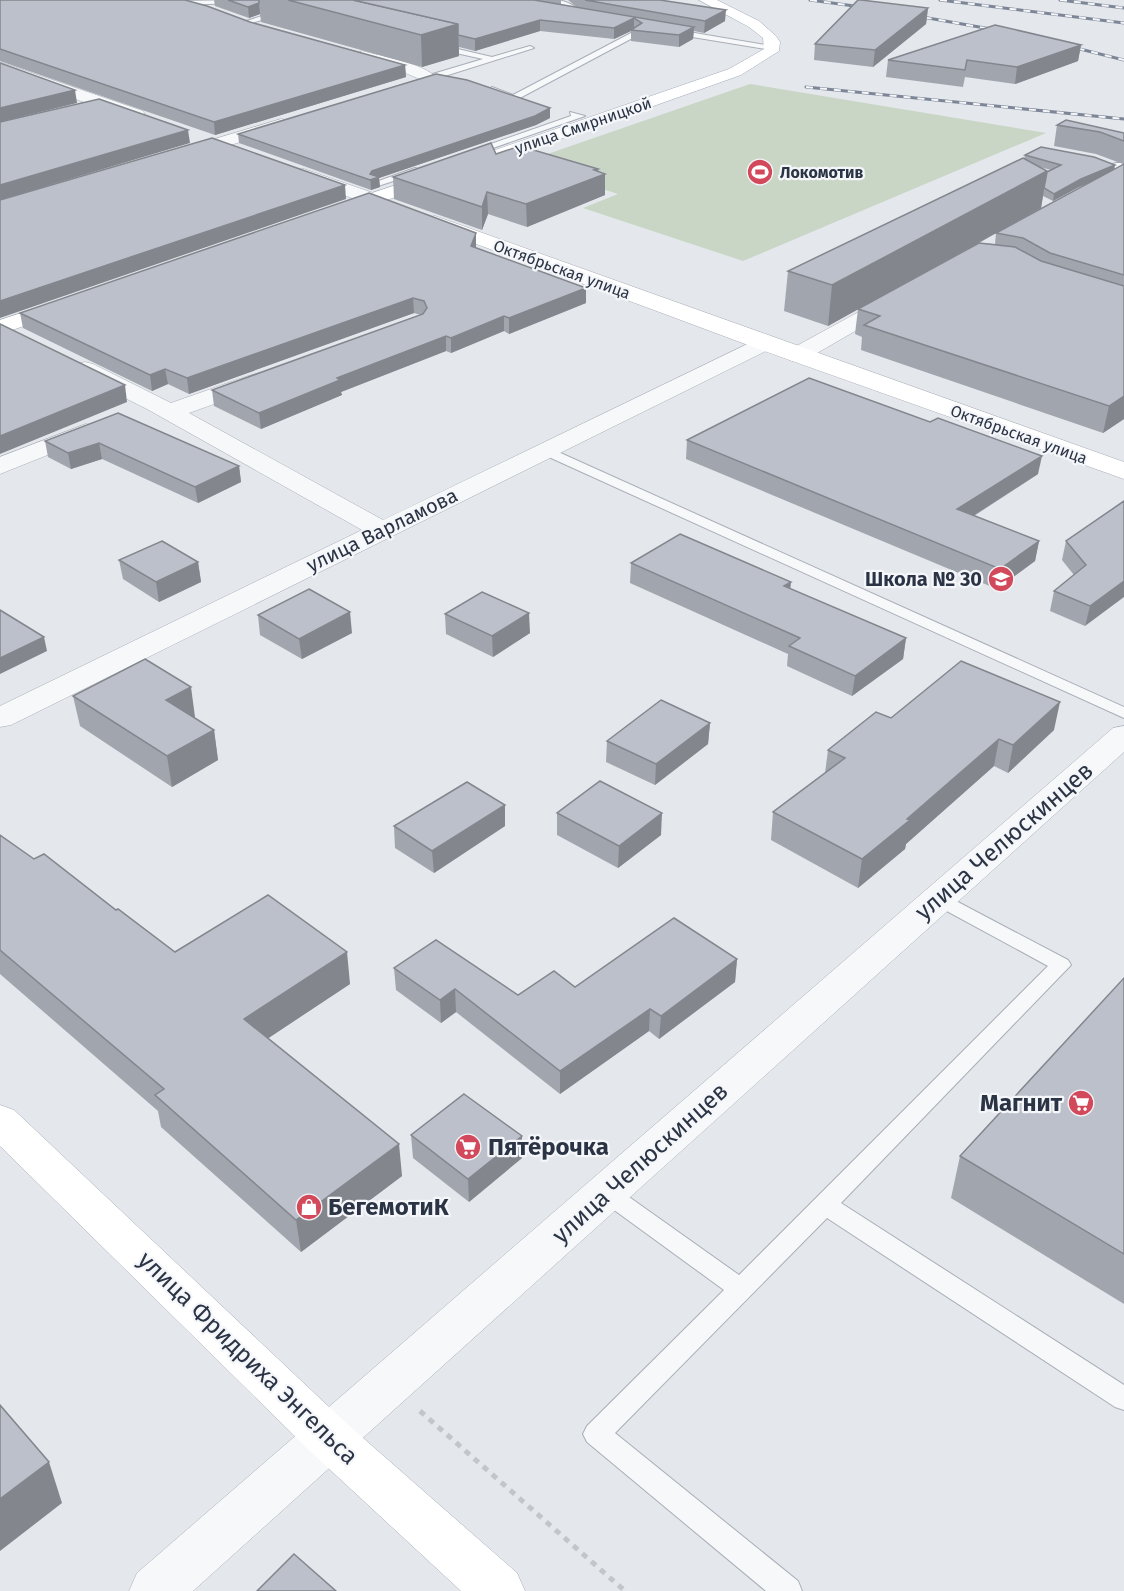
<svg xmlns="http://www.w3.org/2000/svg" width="1124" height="1591" viewBox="0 0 1124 1591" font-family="'Fira Sans',sans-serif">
<rect width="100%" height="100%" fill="#e4e7ec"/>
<path fill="#c9d6c5" d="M750,84L1046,133L743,261L583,208L618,194L559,175L539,157Z"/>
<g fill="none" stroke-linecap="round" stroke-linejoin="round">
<g stroke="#a9aeb7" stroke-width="2">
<g id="lane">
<path d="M240,0L237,3L182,5L178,3L182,1Z"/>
<path d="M556,0C568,0 581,11 591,16L587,18L577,17Z"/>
<path d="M284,9H287V13L244,25L240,23Z"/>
<path d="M671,29L772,46L776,48L772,50L668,33L667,31Z"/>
<path d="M633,32L640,34L516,100H510L488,90L492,87L513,95Z"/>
<path d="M436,44L492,57L530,46L534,48L429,81L426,80V76L483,59L433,48V44Z"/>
<path d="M570,112L585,116L473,155L465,153L571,116Z"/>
<path d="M1116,163H1124V169L1113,168V164Z"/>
<path d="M415,168L418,169V173L378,186L373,183Z"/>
<path d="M545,446L1124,707V718L540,453L538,450L540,447Z"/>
<path d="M939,892L1068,960L1071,965L841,1203L1124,1385V1410L1115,1407L827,1218L615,1433L798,1581L802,1591H766L587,1442L583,1434L587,1426L724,1290L599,1199L595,1193L599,1187L607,1184L615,1187L739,1275L1048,966L932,903L929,898L932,893Z"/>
</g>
</g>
<g stroke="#a9aeb7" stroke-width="1">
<g id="street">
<path d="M362,51C381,56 425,64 437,78L429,83L403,72L357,59L354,56Z"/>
<path d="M0,62L143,111L145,115L143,119H131L0,72Z"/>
<path d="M281,119L287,120L289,124L287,128L181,160L175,159L172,155L175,151Z"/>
<path d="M304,169L379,195L381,199L379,203H365L298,178L295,174L298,170Z"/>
<path d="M895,294L902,296L906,300L902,304L805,360L797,362L789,360L786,355L789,350L888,296Z"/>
<path d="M764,336L772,338L775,343L772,348L11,725L0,727V706L362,530L147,409L77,374L74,369L77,364L85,362L93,364L171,403L248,376L256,374L264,376L268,381L264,386L189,413L383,520Z"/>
<path d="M86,424L95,426L98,431L95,436L0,474V457Z"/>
<path d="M1124,726V752L193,1591H129L137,1573L1113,728Z"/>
</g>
</g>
<g stroke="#a9aeb7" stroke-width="1">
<path id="secondary" d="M435,216L1124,462V479L756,348L428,226L425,222L428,218Z"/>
</g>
<g stroke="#a3abb8" stroke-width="1">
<g id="primary">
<path d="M699,0H717L759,21L776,36L780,42L779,51L741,75L487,165H475L472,161L475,157L729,69L764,49L763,38L749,27Z"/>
<path d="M435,172L441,173L444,177L441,181L344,215H330L327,211L330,207Z"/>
<path d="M64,299L72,300L75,305L72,310L0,334V320Z"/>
<path d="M0,1105L14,1110L346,1423L517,1573L525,1591H461L312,1453L0,1146Z"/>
</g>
</g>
<path stroke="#c2c5cb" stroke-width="5" stroke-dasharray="6 6" stroke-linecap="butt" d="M420,1411L625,1591"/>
<use href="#lane" fill="#f7f8fa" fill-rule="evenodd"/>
<use href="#street" fill="#f7f8fa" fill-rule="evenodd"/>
<use href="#secondary" fill="#fff" fill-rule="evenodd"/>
<use href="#primary" fill="#fff" fill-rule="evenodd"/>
<g stroke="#7d8696" stroke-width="3">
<g id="rail">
<path d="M810,0L869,8"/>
<path d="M940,0L1124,23"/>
<path d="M1060,0L1124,8"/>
<path d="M911,15L1002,31"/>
<path d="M1064,45L1124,60"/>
<path d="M806,87L1124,119"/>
</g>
</g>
<use href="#rail" stroke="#f4f6f9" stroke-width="2" stroke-dasharray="7" stroke-linecap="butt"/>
</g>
<g fill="#a1a5ae" fill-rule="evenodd">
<path d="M0,0L250,22L405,65L406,77L215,135L0,61Z"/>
<path d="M214,0H561V5L578,8L568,0H660L725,21L704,33L694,31L693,39L679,47L631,41V31L614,39L540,31L475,51L459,47V56L422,67L261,22L260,14L249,18L215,6Z"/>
<path d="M928,8L926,24L873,67L814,60L815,44Z"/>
<path d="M1081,45L1078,61L1015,84L965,77L963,87L886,77L888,60Z"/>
<path d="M550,118L536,125L379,178L380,187L371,190L239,143L238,134Z"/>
<path d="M1057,125L1124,133V419L1103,433L861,350L862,337L855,334L858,309L828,326L784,311L788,271L1024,159L1025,155L1115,165L1114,170L1123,164L1096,154L1054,146ZM1040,167L1051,170L1047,172ZM1089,183L996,233L995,244L979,243L1041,208L1043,196L1053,201L1079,187Z"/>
<path d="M496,154L598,169L605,195L527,227L488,214L482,230L394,199L393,177Z"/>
<path d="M476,248L586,288V303L509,334L504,331L451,353L446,351L341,392L342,395L261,429L214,406L212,390L421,315L414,313L189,394L168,384L152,391L23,328L20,313Z"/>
<path d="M118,413L239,466L241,482L198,503L102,459L71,469L48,457L45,441Z"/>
<path d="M687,440L1038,474L974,516L1039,541L1035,561L997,589L686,459Z"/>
<path d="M1124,501L1085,626L1050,611L1054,591L1074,575L1062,560L1066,541Z"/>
<path d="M119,560L198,562L201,582L159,602L123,579Z"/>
<path d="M631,563L790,589L906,638L903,659L852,696L787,666L788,654L630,583Z"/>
<path d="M445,614L530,633L493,657L446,634Z"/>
<path d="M258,615L352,633L302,659L260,635Z"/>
<path d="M73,696L195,717L194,718L214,730L218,760L172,787L80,726Z"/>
<path d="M891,718L1054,730L1008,773L994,766L906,844L905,849L858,888L771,840L773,812L825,773L828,750Z"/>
<path d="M710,723L708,744L655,785L606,762L607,741Z"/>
<path d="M505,805V826L434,873L395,848L394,826Z"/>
<path d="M557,813L661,835L618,868L557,835Z"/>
<path d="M0,835L34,859L116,910L175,952L350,984L268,1038L402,1176L301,1252L161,1127L158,1111L0,974Z"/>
<path d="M737,959L735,982L659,1039L649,1031L560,1094L456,1012L441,1023L396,990L394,968L518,995L575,987Z"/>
<path d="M1124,978V1304L951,1198L960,1156Z"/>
<path d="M411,1135L522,1136V1158L469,1202L413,1158Z"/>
</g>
<g fill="#83868d">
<path d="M259,3L260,14L249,18L248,7Z"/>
<path d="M928,8L926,24L873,67L875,50Z"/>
<path d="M726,10L725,21L704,33L705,21Z"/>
<path d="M634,18V30H631V31L614,39V28Z"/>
<path d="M540,20V31L475,51V39Z"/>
<path d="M458,24L459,56L422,67L421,35Z"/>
<path d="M694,27L693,39L679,47V35Z"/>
<path d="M1081,45L1078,61L1015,84L1017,67Z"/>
<path d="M405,65L406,77L215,135L214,122Z"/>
<path d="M75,90L77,103L0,122V108Z"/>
<path d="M550,108V118L536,125L379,178L380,187L371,190L370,174L372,171Z"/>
<path d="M188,130L190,143L0,200V185Z"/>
<path d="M1115,165L1113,173L1079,187L1053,201L1054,194L1081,179Z"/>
<path d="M598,169V176L605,174V195L527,227L526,204Z"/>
<path d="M1047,171L1041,208L828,326L832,285Z"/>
<path d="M345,185L346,199L0,318V301Z"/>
<path d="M487,192L488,214L482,230V207Z"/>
<path d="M476,233V247L472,260L471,246Z"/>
<path d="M586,288V303L509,334V318Z"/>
<path d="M413,298L414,313L189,394L187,378Z"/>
<path d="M504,316V331L451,353V338Z"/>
<path d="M446,336V351L341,392L342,395L261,429L259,413L337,378Z"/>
<path d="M165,369L168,384L152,391L150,375Z"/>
<path d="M125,385L127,402L0,454V436Z"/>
<path d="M1124,396V419L1103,433L1109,406Z"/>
<path d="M99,443L102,459L71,469L68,453Z"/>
<path d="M1042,456L1038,474L954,528L957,509Z"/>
<path d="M239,466L241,482L198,503L195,487Z"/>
<path d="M1039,541L1035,561L997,589L1000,569Z"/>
<path d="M198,562L201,582L159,602L156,582Z"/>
<path d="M1124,581V597L1085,626L1090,606Z"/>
<path d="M791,582L789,602L784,586Z"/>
<path d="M350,612L352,633L302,659L299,639Z"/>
<path d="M529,613L530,633L493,657L492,636Z"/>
<path d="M44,637L47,651L0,674V658Z"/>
<path d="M906,638L903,659L852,696L855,676Z"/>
<path d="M191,687L195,717L171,731L166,700Z"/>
<path d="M1060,702L1054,730L1008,773L1013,745Z"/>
<path d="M710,723L708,744L655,785L656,764Z"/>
<path d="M214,730L218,760L172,787L167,756Z"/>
<path d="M999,739L994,766L906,844L905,849L858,888L862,859Z"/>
<path d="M505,805V826L434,873L432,851Z"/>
<path d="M662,813L661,835L618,868L619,846Z"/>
<path d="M347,952L350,984L249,1051L244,1019Z"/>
<path d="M737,959L735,982L659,1039L661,1016Z"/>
<path d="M455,989L456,1012L441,1023L440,1000Z"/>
<path d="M650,1009L649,1031L560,1094V1071Z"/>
<path d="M522,1136V1158L469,1202L468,1179Z"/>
<path d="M399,1144L402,1176L301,1252L296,1220Z"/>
<path d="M49,1462L62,1503L0,1551V1499Z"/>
</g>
<g fill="#bbc0ca" stroke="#83868d" stroke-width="1.5">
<path d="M0,0H185L207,6L250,22L405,65L214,122L0,49Z"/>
<path d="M228,0H259V3L248,7Z"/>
<path d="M288,0H353L458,24L421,35Z"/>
<path d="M353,0H534L694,27L679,35L631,30L642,23L634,18L614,28L540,20L475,39L458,35V24Z"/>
<path d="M585,0H660L726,10L705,21Z"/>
<path d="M858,0H861L928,8L875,50L815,44Z"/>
<path d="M995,25L1081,45L1017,67L967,60L965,70L888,60Z"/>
<path d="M0,63L75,90L0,108Z"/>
<path d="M436,74L467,80L550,108L535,116L372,171L370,174L379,177L370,180L238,134Z"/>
<path d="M99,99L188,130L0,185V122Z"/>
<path d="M1066,120L1124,133V141L1100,132L1057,125Z"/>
<path d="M212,138L345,185L0,301V200Z"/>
<path d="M491,143L496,154L520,146L598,169L594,170L605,174L526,204L487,192L482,207L393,177Z"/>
<path d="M1041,147L1094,157L1115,165L1081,179L1054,194L1044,188L1047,172L1061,165L1025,155Z"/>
<path d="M1023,158L1047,171L832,285L788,271Z"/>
<path d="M1124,164V275L1050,253L1023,238L996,233Z"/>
<path d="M369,193L476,233L471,246L586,288L509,318L504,316L451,338L446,336L337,378L340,380L259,413L212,390L423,314L427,308L424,301L413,298L187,378L165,369L150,375L20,313Z"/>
<path d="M979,243L1015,247L1041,261L1124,286V396L1109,406L864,325L880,316L858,309Z"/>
<path d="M0,324L125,385L0,436Z"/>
<path d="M809,378L930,422L938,418L1042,456L957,509L1039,541L1000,569L687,440Z"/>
<path d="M118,413L239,466L195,487L99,443L68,453L45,441Z"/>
<path d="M1124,501V581L1090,606L1054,591L1086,565L1066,541Z"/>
<path d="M680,534L791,582L784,586L906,638L855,676L789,646L800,638L631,563Z"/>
<path d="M162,541L198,562L156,582L119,560Z"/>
<path d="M309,589L350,612L299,639L258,615Z"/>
<path d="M482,592L529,613L492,636L445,614Z"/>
<path d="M0,610L44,637L0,658Z"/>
<path d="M145,659L191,687L166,700L214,730L167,756L73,696Z"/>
<path d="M961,661L1060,702L1013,745L999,739L907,819L910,820L862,859L773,812L845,758L828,750L876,712L891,718Z"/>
<path d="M661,700L710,723L656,764L607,741Z"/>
<path d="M600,781L662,813L619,846L557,813Z"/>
<path d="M467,782L505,805L432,851L394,826Z"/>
<path d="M0,835L34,859L44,854L116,910L118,909L175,952L268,895L347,952L244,1019L399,1144L296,1220L155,1095L164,1089L0,950Z"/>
<path d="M674,918L737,959L661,1016L650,1009L560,1071L455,989L440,1000L394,968L436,940L518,995L554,971L575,987Z"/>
<path d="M1124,978V1254L960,1156Z"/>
<path d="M464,1094L522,1136L468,1179L411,1135Z"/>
<path d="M0,1405L49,1462L0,1499Z"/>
<path d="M294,1554L336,1591H257Z"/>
</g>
<defs>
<g id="stadium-disc" transform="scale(1.35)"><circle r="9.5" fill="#d1495b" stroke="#f4f6f9"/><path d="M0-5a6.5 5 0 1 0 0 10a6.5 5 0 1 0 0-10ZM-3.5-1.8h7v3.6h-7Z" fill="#fff"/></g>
<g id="school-disc" transform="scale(1.35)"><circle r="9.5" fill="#d1495b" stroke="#f4f6f9"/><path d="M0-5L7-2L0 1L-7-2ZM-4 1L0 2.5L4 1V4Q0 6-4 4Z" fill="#fff"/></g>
<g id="supermarket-disc" transform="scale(1.35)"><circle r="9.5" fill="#d1495b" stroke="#f4f6f9"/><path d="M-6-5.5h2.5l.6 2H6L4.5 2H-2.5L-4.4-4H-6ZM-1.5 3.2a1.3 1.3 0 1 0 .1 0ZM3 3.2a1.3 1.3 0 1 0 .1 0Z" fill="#fff"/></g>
<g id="shop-disc" transform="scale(1.35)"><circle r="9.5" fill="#d1495b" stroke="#f4f6f9"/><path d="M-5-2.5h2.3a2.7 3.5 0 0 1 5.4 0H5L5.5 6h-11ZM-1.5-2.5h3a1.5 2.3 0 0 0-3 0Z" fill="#fff"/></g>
</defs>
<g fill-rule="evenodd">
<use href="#stadium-disc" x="760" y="172"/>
<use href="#school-disc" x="1001" y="579"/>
<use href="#supermarket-disc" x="1081" y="1103"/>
<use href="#supermarket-disc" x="468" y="1147"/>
<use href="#shop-disc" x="309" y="1207"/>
</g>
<g text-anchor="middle" stroke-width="4.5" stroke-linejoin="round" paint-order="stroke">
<g font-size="16" fill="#2b3445" stroke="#f4f6f9">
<text transform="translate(583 125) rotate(-19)" y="6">улица Смирницкой</text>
<text transform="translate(562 269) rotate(20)" y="6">Октябрьская улица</text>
<text transform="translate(1019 434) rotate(20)" y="6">Октябрьская улица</text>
</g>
<g font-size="16" font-weight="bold" fill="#2b3445" stroke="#f4f6f9" text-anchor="start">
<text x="780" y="178">Локомотив</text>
</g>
<g font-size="20" fill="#2b3445" stroke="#f4f6f9">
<text transform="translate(382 530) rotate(-26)" y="7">улица Варламова</text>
</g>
<g font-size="20" font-weight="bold" fill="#2b3445" stroke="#f4f6f9" text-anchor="end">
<text x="982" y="586">Школа № 30</text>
</g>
<g font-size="24" fill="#2b3445" stroke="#f4f6f9">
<text transform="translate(1004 841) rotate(-41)" y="8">улица Челюскинцев</text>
<text transform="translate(640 1163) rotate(-42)" y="8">улица Челюскинцев</text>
<text transform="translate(248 1358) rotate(44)" y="8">улица Фридриха Энгельса</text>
</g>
<g font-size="24" font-weight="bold" fill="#2b3445" stroke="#f4f6f9" text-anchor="start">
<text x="1062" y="1111" text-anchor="end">Магнит</text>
<text x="488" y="1155">Пятёрочка</text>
<text x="328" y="1215">БегемотиК</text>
</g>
</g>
</svg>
